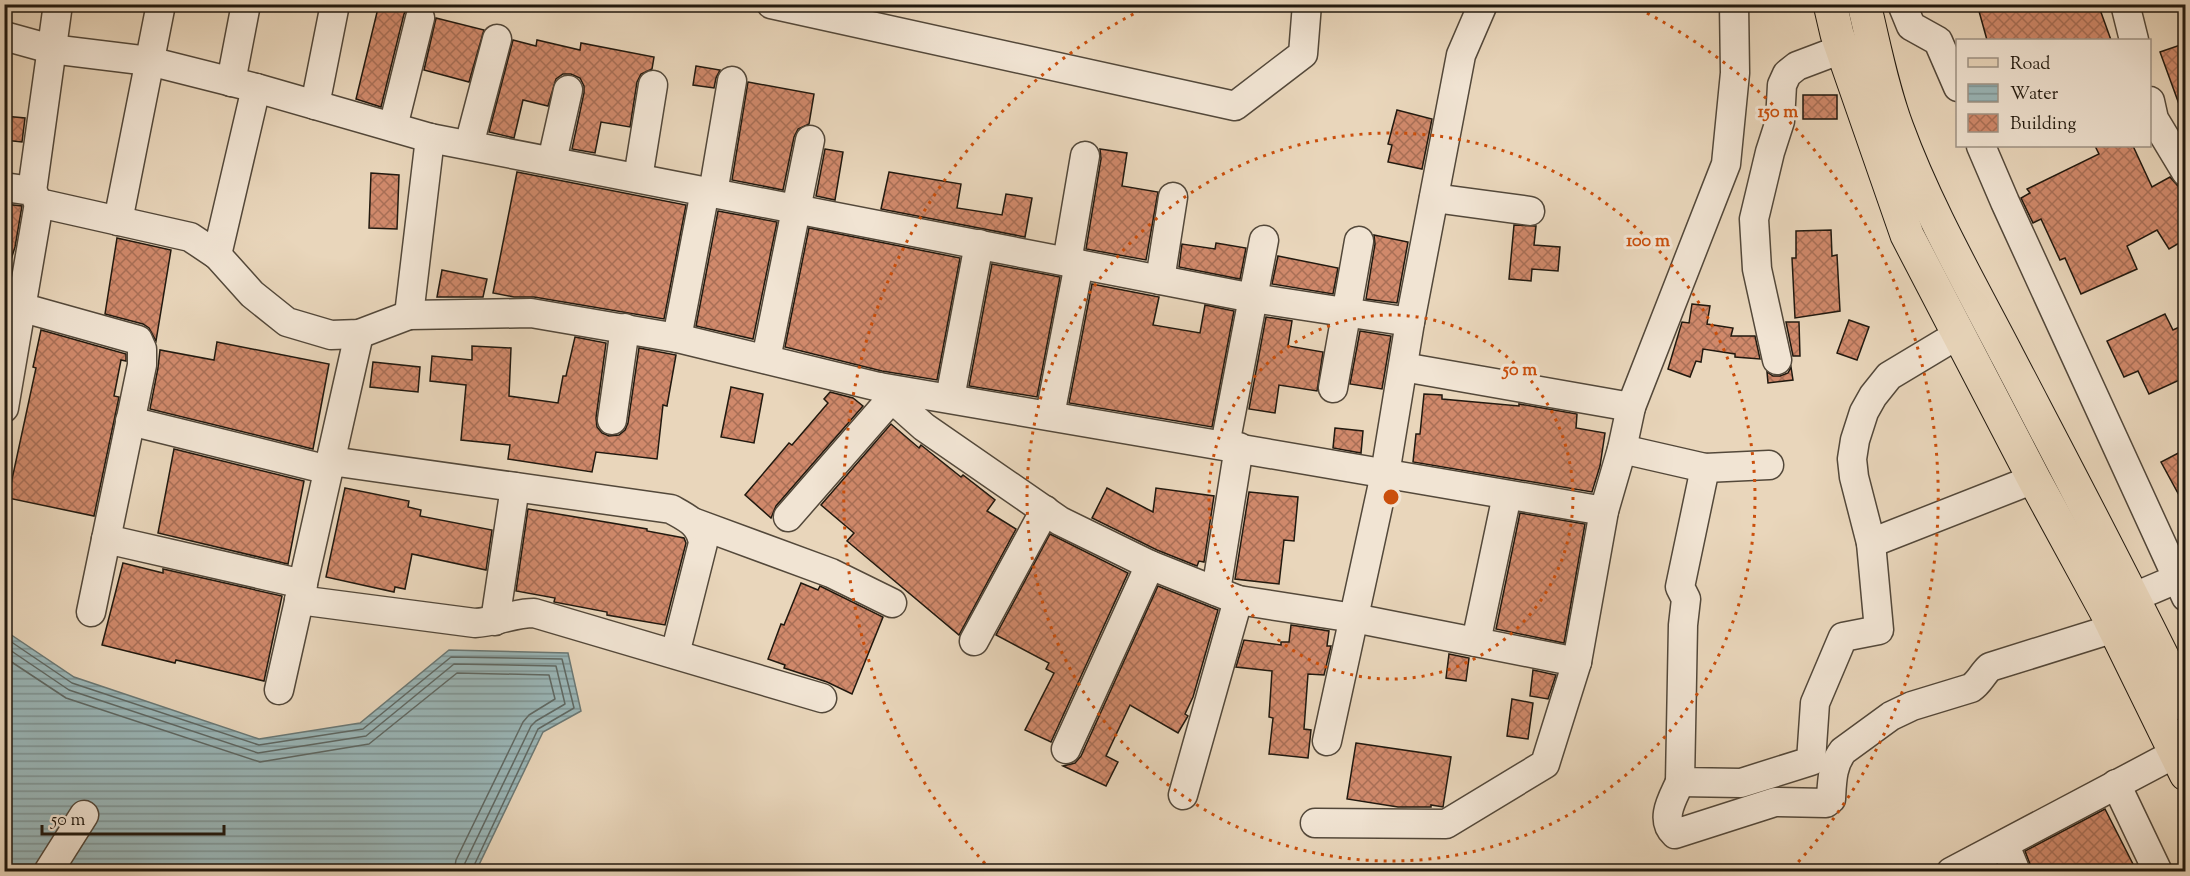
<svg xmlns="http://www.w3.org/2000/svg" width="2190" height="876" viewBox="0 0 2190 876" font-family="'Sorts Mill Goudy',serif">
<defs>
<pattern id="water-rules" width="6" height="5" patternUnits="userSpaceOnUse" patternTransform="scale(1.5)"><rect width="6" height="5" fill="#9ab7b9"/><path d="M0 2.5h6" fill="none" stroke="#7d9495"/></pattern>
<pattern id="building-cross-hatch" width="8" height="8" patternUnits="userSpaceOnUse" patternTransform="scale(1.5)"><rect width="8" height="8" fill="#d0896b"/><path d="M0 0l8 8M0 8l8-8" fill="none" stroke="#a86f56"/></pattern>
</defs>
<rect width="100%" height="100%" fill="#e9d6bb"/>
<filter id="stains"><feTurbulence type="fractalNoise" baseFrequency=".00333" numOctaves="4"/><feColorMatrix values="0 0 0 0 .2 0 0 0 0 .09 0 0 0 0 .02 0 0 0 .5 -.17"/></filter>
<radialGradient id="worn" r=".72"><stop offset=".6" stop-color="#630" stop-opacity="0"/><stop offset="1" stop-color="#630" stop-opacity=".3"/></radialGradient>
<path fill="url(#water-rules)" stroke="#6a7875" stroke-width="1.5" d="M4,630L74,677L259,739L360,723L449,650L568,653L581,711L543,732L476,871H5Z"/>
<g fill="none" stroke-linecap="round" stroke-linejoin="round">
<g stroke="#5e6864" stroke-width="1.5">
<path d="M4,637L72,683L259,745L363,729L451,657L562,659L574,708L538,729L471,872"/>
<path d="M4,646L69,690L258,753L366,736L454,664L556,666L565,704L536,721L531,726L465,863L463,872"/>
<path d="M4,657L66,698L260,762L369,744L457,673L549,675L555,699L529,715L523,722L456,860L454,872"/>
</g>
</g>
<g fill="url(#building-cross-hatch)" stroke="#21190f" stroke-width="1.5">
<path d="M379,4L409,6L404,14L381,107L356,99Z"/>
<path d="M1977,4H2098L2111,40H1987Z"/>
<path d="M436,18L484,30L469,82L424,70Z"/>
<path d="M513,40L536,46L537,40L580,50L581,43L654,57L652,69L641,74L637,82L630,127L601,122L595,153L572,149L584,93V86L580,78L571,74H563L556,79L548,106L523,100L514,138L489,132Z"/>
<path d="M2186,43V114L2183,115L2160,52Z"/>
<path d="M696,66L720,70L716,78L714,88L693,85Z"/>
<path d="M748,82L814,94L809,124L798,129L794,137L783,190L732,180Z"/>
<rect x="1803" y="95" width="34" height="24"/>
<path d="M1397,110L1432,119L1422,169L1388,162L1392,145L1388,144Z"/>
<path d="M4,116L25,118L22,142L4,140Z"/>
<path d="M2095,146H2133L2152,187L2170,177L2178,186L2186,188V239L2169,249L2157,230L2127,246L2137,269L2081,294L2065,258L2060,260L2041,219L2033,223L2021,198L2030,193L2027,189L2099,154Z"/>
<path d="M825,149L843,152L835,200L816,196Z"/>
<path d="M1100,149L1127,153L1122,186L1158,192L1146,260L1086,249L1101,159Z"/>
<path d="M517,172L686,205L664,319L534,297H514L493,293Z"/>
<path d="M889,172L961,184L957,208L1002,215L1006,194L1032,198L1025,237L881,209Z"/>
<path d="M371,173L399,175L397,229L369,228Z"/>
<path d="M4,204L22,206L15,247L9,266L4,265Z"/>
<path d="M718,211L777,222L753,339L696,326Z"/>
<path d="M1514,225L1536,226L1534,245L1560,247L1558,271L1532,269L1531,281L1509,279Z"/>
<path d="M809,228L960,258L937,380L882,371L785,347Z"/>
<path d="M1831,230L1832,256L1837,255L1840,311L1795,318L1792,258H1796V231Z"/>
<path d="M1374,235L1408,242L1397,303L1366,299L1375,244Z"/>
<path d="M117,238L171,250L156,341L149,328L143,324L105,314Z"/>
<path d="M1216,243L1246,248L1240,279L1179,267L1182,244L1215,249Z"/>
<path d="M1278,256L1338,268L1333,294L1272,284Z"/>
<path d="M992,264L1060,277L1037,397L969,386Z"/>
<path d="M442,270L487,279L483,297H437Z"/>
<path d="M1092,284L1159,297L1153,325L1200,333L1205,305L1234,311L1212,427L1069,403Z"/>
<path d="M1692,304L1710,306L1707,324L1733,328L1731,336H1755L1760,359L1735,357V354L1703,349L1701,362L1696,361L1690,377L1668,369L1682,322L1689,323Z"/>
<path d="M2165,314L2173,330L2186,324V377L2149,394L2138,371L2124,377L2107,341Z"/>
<path d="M1266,317L1292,321L1288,346L1323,352L1317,391L1279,385L1275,413L1249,409Z"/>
<path d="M1849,320L1869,327L1857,360L1837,353Z"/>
<path d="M1786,322H1799L1800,356H1793Z"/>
<path d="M41,330L126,354V361L121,360L114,396L119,397L94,516L8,498L36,368L33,367Z"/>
<path d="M1360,331L1391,336L1382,389L1350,384Z"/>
<path d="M575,337L606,343L596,418L597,427L602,433L609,436L619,435L625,430L628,423L639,348L676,355L667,406L663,405L657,459L596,452L592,472L508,459L510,445L461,440L466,385L430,381L432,356L472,360V346L511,348L509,396L558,403L563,376H566Z"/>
<path d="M217,342L329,364L313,449L150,409L158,368L160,350L214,360Z"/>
<path d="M373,362L420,367L418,392L370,387Z"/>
<path d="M1791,367L1793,380L1768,383L1767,372L1773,376H1780L1788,373Z"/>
<path d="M731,387L763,394L754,443L721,437Z"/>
<path d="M830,392L853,398L863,406L776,506L771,518L745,495L789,443L792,445L828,403L824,399Z"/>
<path d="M1424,394L1442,395V399L1519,406V404L1577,414L1576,428L1605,433L1600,466L1592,492L1413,462L1416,434H1420Z"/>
<path d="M891,424L919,448L921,445L961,477L963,475L995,500L987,511L1016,529L959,635L847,541L854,533L821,505Z"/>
<path d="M1335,428L1363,431L1361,453L1333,448Z"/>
<path d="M174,449L304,481L288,564L158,533Z"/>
<path d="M2186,449V508L2161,462Z"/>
<path d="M345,488L409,501L408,507L421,510L420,516L492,530L486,570L412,554L405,589L395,587L394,592L326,577Z"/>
<path d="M1107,488L1153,512L1156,488L1214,496L1204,562L1199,561L1197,566L1157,550L1092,518Z"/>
<path d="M1249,492L1298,497L1294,541L1284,540L1279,584L1235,579Z"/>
<path d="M528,509L647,529V531L684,538L686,543L665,625L607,615V612L554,602L555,598L516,591Z"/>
<path d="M1520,513L1585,524L1564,643L1496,629Z"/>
<path d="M1050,534L1128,573L1051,742L1025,730L1054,673L1046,669L1049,663L996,635Z"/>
<path d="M123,563L163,573V569L282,596L264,681L176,660L175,663L102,645Z"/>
<path d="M801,583L818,590L820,586L824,588L883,617L852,694L827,682L784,668L785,665L768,659L781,624L784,625Z"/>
<path d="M1158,586L1218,610L1193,697L1185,714L1188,716L1178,733L1130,705L1106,756L1118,762L1106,786L1063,766L1075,763L1081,756Z"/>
<path d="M1291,625L1329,631L1327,646H1331L1324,675L1308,674L1304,729L1311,730L1308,758L1269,754L1273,718L1269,717L1272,671L1236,667L1244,640L1281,645V642H1289Z"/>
<path d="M1449,654L1469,658L1466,681L1446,678Z"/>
<path d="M1533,670L1556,675L1548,699L1530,696Z"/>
<path d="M1512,699L1533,703L1528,739L1507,736Z"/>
<path d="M1356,743L1451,757L1443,807L1431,805V807H1398L1347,799Z"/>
<path d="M2105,809L2137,872H2033L2025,851Z"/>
</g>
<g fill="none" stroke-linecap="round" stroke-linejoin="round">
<g stroke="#53483a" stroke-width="31">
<g id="minor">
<path d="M771,4L1235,106L1303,54L1307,4"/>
<path d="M1902,4L1911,26L1938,41L1958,87"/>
<path d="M2125,4L2134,40"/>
<path d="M4,36L51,49L149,61L256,88L430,138L1253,298L1410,322"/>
<path d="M231,82L246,4"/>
<path d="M2150,101L2154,119L2186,172"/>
<path d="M315,105L335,4"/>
<path d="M393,127L420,18"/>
<path d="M469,145L497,39"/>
<path d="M1981,146L2005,202L2186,597"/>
<path d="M552,161L568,90"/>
<path d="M638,178L653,85"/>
<path d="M4,187L32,191L39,203L190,237L217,255L252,294L287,322L331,335L359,334L409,315L531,313L677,338L879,387L1604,511"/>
<path d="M32,191L58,4"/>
<path d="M713,193L732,81"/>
<path d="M1434,198L1530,211"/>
<path d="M118,221L161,4"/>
<path d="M217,255L256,88"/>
<path d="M1067,262L1085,156"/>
<path d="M1160,280L1173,197"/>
<path d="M20,307L138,340L142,349V365L91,612"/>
<path d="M409,315L430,138"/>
<path d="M677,338L705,191"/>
<path d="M766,359L810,140"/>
<path d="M1777,360L1757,269L1754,219L1770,152L1780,121L1782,85L1787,74L1797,66L1842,49"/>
<path d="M1403,367L1631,407"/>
<path d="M879,387L924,427L1060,521L1150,565L1238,600L1354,618L1577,662"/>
<path d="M1333,388L1359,241"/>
<path d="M950,398L979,244"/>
<path d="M4,408L39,203"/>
<path d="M1050,415L1079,264"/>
<path d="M612,420L625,328"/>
<path d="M130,421L329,470"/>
<path d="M1225,445L1264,240"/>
<path d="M1622,449L1705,468L1769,465"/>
<path d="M331,461L671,509C687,518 700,523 703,543L675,654"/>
<path d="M1705,468L1680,587L1686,599L1683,625L1680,782L1741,783L1811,761L1815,703L1843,637L1879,630L1871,543L1854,477L1852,459L1855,440L1864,412L1873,396L1889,376L1959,334"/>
<path d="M788,517L892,398"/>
<path d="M695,523L831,573L892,603"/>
<path d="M106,539L303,584"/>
<path d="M1871,543L2034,479"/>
<path d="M1216,591L1239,447"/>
<path d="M299,600L475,623C495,622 514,613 534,613L822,698"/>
<path d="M2113,606L2186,575"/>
<path d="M495,621L515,487"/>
<path d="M974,641L1045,510"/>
<path d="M1476,642L1507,495"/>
<path d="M279,690L359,334"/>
<path d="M1327,741L1385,474L1410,322L1461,55L1483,4"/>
<path d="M1066,749L1150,565"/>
<path d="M1680,782C1673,798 1659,819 1675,834L1775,802L1826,803L1831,799C1832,782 1832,765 1843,751L1891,716L1912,706L1971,688C1980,682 1982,674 1990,667L2115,628"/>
<path d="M2116,784L2158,872"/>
<path d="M1183,795L1238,600"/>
<path d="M1315,823L1446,824L1545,764L1577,662L1604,511L1622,449L1631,407L1726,164L1735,73L1734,4"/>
<path d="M2005,845L2016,872"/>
<path d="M48,872L84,815"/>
<path d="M1951,872L2176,753"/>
</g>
</g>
<g stroke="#21190f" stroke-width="35">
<g id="major">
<path d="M1830,4L1837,34L1907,235L2034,479L2107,613L2186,774"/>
<path d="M1864,4C1874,45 1882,88 1897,128C1926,207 1969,282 2008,357C2068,472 2129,587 2186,705"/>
</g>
</g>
<use href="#minor" stroke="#f1e4d3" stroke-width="28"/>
<use href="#major" stroke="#e9d6bb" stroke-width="33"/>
</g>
<g fill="none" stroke="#ca4f0c" stroke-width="3" stroke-dasharray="3 6">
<circle cx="1391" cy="497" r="182"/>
<circle cx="1391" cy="497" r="364"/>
<path d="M991 870A547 547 0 0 1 1151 5M1631 5A547 547 0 0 1 1791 870"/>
</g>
<circle cx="1391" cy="497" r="9" fill="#ca4f0c" stroke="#f1e4d3" stroke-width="3"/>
<g font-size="18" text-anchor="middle" font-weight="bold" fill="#ca4f0c" stroke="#f1e4d3" stroke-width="6" stroke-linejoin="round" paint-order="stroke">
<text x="1778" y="117">150 m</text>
<text x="1648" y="246">100 m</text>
<text x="1520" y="375">50 m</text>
</g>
<rect width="2190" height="876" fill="none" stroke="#e9d6bb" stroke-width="24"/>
<rect x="6" y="6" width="2178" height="864" fill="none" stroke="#21190f" stroke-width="3"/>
<rect x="12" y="12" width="2166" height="852" fill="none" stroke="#21190f" stroke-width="1.5"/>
<rect x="1956" y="39" width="195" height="108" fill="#f1e4d3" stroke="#9e9385" stroke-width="1.5"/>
<rect x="1968" y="58" width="30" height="9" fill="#e9d6bb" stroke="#9e9385" stroke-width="1.5"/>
<text x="2010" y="69" font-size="18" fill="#21190f">Road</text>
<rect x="1968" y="84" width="30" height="18" fill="url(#water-rules)" stroke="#9e9385" stroke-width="1.5"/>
<text x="2010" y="99" font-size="18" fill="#21190f">Water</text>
<rect x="1968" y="114" width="30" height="18" fill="url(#building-cross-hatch)" stroke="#9e9385" stroke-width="1.5"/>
<text x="2010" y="129" font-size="18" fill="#21190f">Building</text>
<path d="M42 825v9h182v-9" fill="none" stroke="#21190f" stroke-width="3"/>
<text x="51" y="825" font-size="18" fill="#21190f" stroke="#f1e4d3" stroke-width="4.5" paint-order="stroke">50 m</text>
<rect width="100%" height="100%" filter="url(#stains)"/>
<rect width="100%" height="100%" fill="url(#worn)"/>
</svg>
